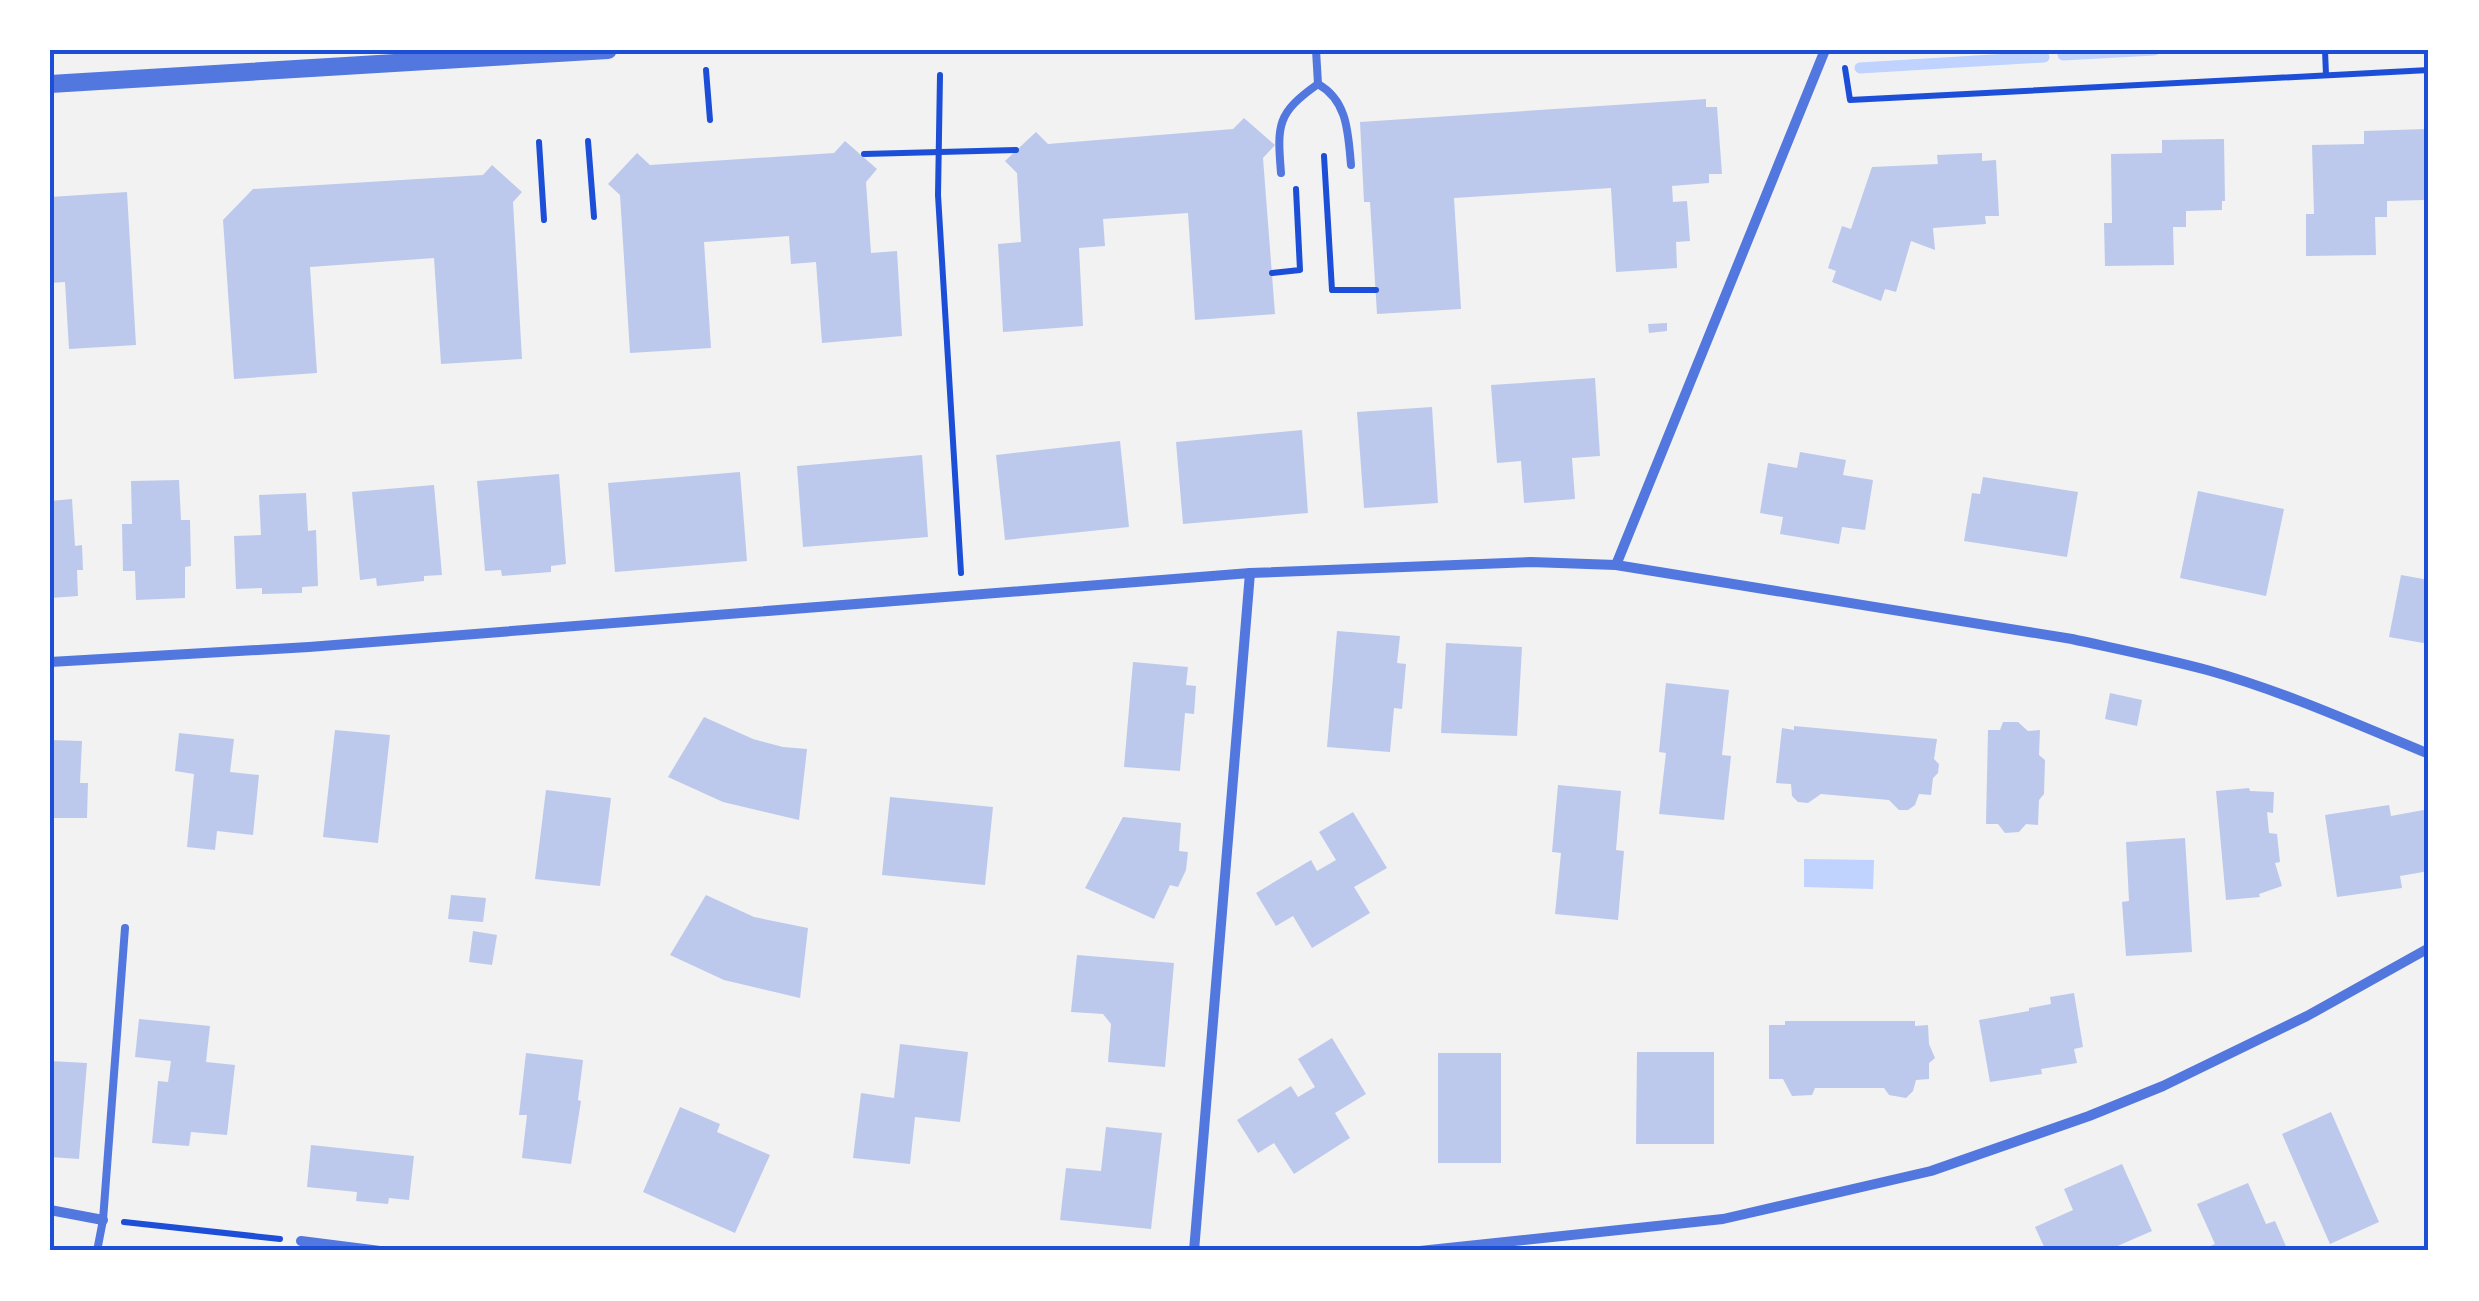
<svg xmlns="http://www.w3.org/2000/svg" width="2479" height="1301" viewBox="0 0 2479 1301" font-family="Helvetica,sans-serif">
<rect width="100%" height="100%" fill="#f2f2f2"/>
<path fill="#bfd3fe" d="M1804,859L1874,860L1873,889L1804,887Z"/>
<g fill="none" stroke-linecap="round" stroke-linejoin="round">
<g stroke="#bfd3fe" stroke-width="11">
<path d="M2063,55L2154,50"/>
<path d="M1860,68L2044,57"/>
</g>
</g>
<g fill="#bdc9ec">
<path d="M1706,99V107H1717L1722,174H1709V183L1672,186L1673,202L1687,201L1690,241L1676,242L1677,268L1616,272L1611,188L1454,198L1461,309L1377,314L1370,202H1364L1360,122Z"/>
<path d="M1244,118L1275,145L1263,158L1275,314L1195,320L1188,213L1103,219L1105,246L1079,248L1083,326L1003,332L998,244L1021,242L1017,173L1005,161L1036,132L1048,144L1233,129Z"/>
<path d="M2426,129L2424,200L2387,201V217H2375L2376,255L2306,256V214H2314L2312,145L2364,144V131Z"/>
<path d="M2224,139L2225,201H2222V210L2186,211V227H2173L2174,265L2105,266L2104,223H2112L2111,154L2162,153V140Z"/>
<path d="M845,141L877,169L866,182L871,253L897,251L902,336L822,343L816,262L791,264L789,236L704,242L711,348L630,353L620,195L608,184L637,153L650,165L834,153Z"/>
<path d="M1982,153V161L1996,160L1999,216H1985L1986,224L1933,228L1935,250L1911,241L1896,292L1885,289L1881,301L1832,282L1836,271L1828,268L1842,226L1851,229L1872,167L1938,164L1937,155Z"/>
<path d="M492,165L522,192L513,202L522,359L441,364L434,258L310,267L317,373L234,379L223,220L253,189L483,175Z"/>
<path d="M127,192L136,345L69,349L65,282L50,283V197Z"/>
<path d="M1667,323V331L1649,333L1648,324Z"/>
<path d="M1595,378L1600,456L1572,458L1575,499L1524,503L1521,461L1497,463L1491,385Z"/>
<path d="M1432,407L1438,503L1364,508L1357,412Z"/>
<path d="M1302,430L1308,513L1183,524L1176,442Z"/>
<path d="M1120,441L1129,527L1005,540L996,455Z"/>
<path d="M1800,452L1846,460L1843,475L1873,480L1865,530L1842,527L1839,544L1780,534L1783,517L1760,513L1768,463L1797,468Z"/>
<path d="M922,455L928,537L803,547L797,466Z"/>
<path d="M740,472L747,561L615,572L608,483Z"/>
<path d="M559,474L566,564L551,566V572L502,576L501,570L485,571L477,481Z"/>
<path d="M1983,477L2078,492L2067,557L1964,541L1972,493L1980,494Z"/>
<path d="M179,480L181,520H190L191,566L185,567V598L136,600L135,571H123L122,524H132L131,481Z"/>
<path d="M434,485L442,575L424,576V581L377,586L376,578L360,580L352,492Z"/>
<path d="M2198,491L2284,509L2266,596L2180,578Z"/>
<path d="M306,493L308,531L316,530L318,586L302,587V593L262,594V588L236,589L234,536L261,535L259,495Z"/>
<path d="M72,499L75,546L82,545L83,570H77L78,596L50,598V501Z"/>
<path d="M2401,575L2429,580V644L2389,637Z"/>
<path d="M1337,631L1400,636L1397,663L1406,664L1402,709L1394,708L1390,752L1327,747Z"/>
<path d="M1446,643L1522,647L1517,736L1441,733Z"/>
<path d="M1133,662L1188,667L1186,685L1196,686L1194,714L1185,713L1180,771L1124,767Z"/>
<path d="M1666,683L1729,690L1722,755L1731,756L1724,820L1659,814L1666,753L1659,752Z"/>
<path d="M2110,693L2142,700L2137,726L2105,719Z"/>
<path d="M704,717L753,739L783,747L807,749L799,820L723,802L668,777Z"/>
<path d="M2003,722H2018L2028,731L2040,730L2039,755L2045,760L2044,794L2039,800L2038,825L2026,824L2019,832L2005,833L1998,824H1986L1988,730H2000Z"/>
<path d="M1794,726L1937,739L1934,759L1939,764L1938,773L1933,778L1931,795L1919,794L1915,805L1908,810H1899L1889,800L1821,794L1808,803L1798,802L1792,796L1791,784L1776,783L1782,728L1794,730Z"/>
<path d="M335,730L390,735L378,843L323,837Z"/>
<path d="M179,733L234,739L230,772L259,775L253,835L217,831L215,850L187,847L194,774L175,771Z"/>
<path d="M50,740L82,741L80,783H88L87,818H50Z"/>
<path d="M1558,785L1621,791L1616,850L1624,851L1618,920L1555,914L1561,853L1552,852Z"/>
<path d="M2249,788L2250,791L2274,792L2273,813L2267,812L2269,833L2277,834L2280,862L2275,863L2282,886L2259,894L2260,897L2226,900L2216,791Z"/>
<path d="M546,790L611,798L600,886L535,879Z"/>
<path d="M890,797L993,807L985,885L882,875Z"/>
<path d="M2389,805L2391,816L2429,809V871L2400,876L2402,888L2337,897L2325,815Z"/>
<path d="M1353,812L1387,868L1354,887L1370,913L1312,948L1293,916L1276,926L1256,893L1311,860L1317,871L1336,860L1319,832Z"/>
<path d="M1123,817L1181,823L1179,851L1188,852L1186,870L1178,887L1170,885L1154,919L1085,888Z"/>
<path d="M2185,838L2192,952L2126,956L2122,902L2129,901L2126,842Z"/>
<path d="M451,895L486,898L483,922L448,919Z"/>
<path d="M706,895L754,917L808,928L800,998L724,980L670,955Z"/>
<path d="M473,931L497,935L492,965L469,962Z"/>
<path d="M1077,955L1174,963L1165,1067L1108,1062L1111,1024L1103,1014L1071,1012Z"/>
<path d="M2074,993L2083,1047L2074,1049L2077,1063L2041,1069L2042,1074L1990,1082L1979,1020L2029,1011V1008L2051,1004L2050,997Z"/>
<path d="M139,1019L210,1026L206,1062L235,1065L227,1135L191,1132L189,1146L152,1143L158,1081L168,1082L171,1061L135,1057Z"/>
<path d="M1785,1021H1915V1026L1928,1025L1929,1044L1935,1058L1929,1063V1079L1916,1080L1913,1091L1906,1098L1889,1095L1884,1088H1815L1812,1095L1792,1096L1783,1079H1769V1025H1785Z"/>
<path d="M1332,1038L1366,1094L1335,1113L1350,1138L1294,1174L1274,1143L1258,1153L1237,1120L1291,1086L1298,1097L1315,1087L1298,1059Z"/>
<path d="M900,1044L968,1052L960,1122L915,1117L910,1164L853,1158L861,1093L894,1098Z"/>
<path d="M1637,1052H1714V1144H1636Z"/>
<path d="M526,1053L583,1060L578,1100L581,1101L571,1164L522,1158L527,1115H519Z"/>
<rect x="1438" y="1053" width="63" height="110"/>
<path d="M50,1061L87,1063L79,1159L50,1157Z"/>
<path d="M680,1107L720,1124L717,1132L770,1155L735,1233L643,1192Z"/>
<path d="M2331,1112L2379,1222L2330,1244L2282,1134Z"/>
<path d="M1106,1127L1162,1133L1151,1229L1060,1220L1066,1168L1101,1171Z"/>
<path d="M311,1145L414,1156L409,1200L389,1198L388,1204L356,1201L357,1192L307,1187Z"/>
<path d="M2122,1164L2152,1231L2106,1251H2046L2035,1227L2073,1210L2064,1189Z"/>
<path d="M2248,1183L2266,1224L2275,1221L2288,1251H2209L2208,1247L2215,1244L2197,1204Z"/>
</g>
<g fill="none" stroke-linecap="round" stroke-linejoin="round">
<g stroke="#1d4ed8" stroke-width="6">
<path d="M2325,50L2326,75"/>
<path d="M1845,68L1850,100L2429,70"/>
<path d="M706,70L710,120"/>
<path d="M940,75L938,195L961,573"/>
<path d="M588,141L594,217"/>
<path d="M539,142L544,220"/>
<path d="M864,154L1016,150"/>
<path d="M1324,156L1332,290H1376"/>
<path d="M1272,273L1300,270L1296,189"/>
<path d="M124,1222L280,1239"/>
</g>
<g stroke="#5277de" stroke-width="8">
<path d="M1316,50L1318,84C1348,101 1348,133 1351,165"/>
<path d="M1281,173C1277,124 1277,113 1318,84"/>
<path d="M97,1251L103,1220L125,928"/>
</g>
<g stroke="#5277de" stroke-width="10">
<path d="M1616,565L1825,50"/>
<path d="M50,662L309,647L1250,573L1531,562L1616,565L2072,639C2117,649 2162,658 2207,670C2283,691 2356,724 2429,754"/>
<path d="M50,1210L103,1220"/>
<path d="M301,1241L380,1251"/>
<path d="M1194,1251L1250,573"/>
<path d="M1420,1251L1723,1219L1931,1171L2089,1116L2163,1086L2307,1016L2429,948"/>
</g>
<path stroke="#5277de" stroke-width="18" d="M50,84L608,50"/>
</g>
<rect width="2479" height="1301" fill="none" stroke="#ffffff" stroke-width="105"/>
<rect x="52" y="52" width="2374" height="1196" fill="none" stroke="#1d4ed8" stroke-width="4"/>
</svg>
